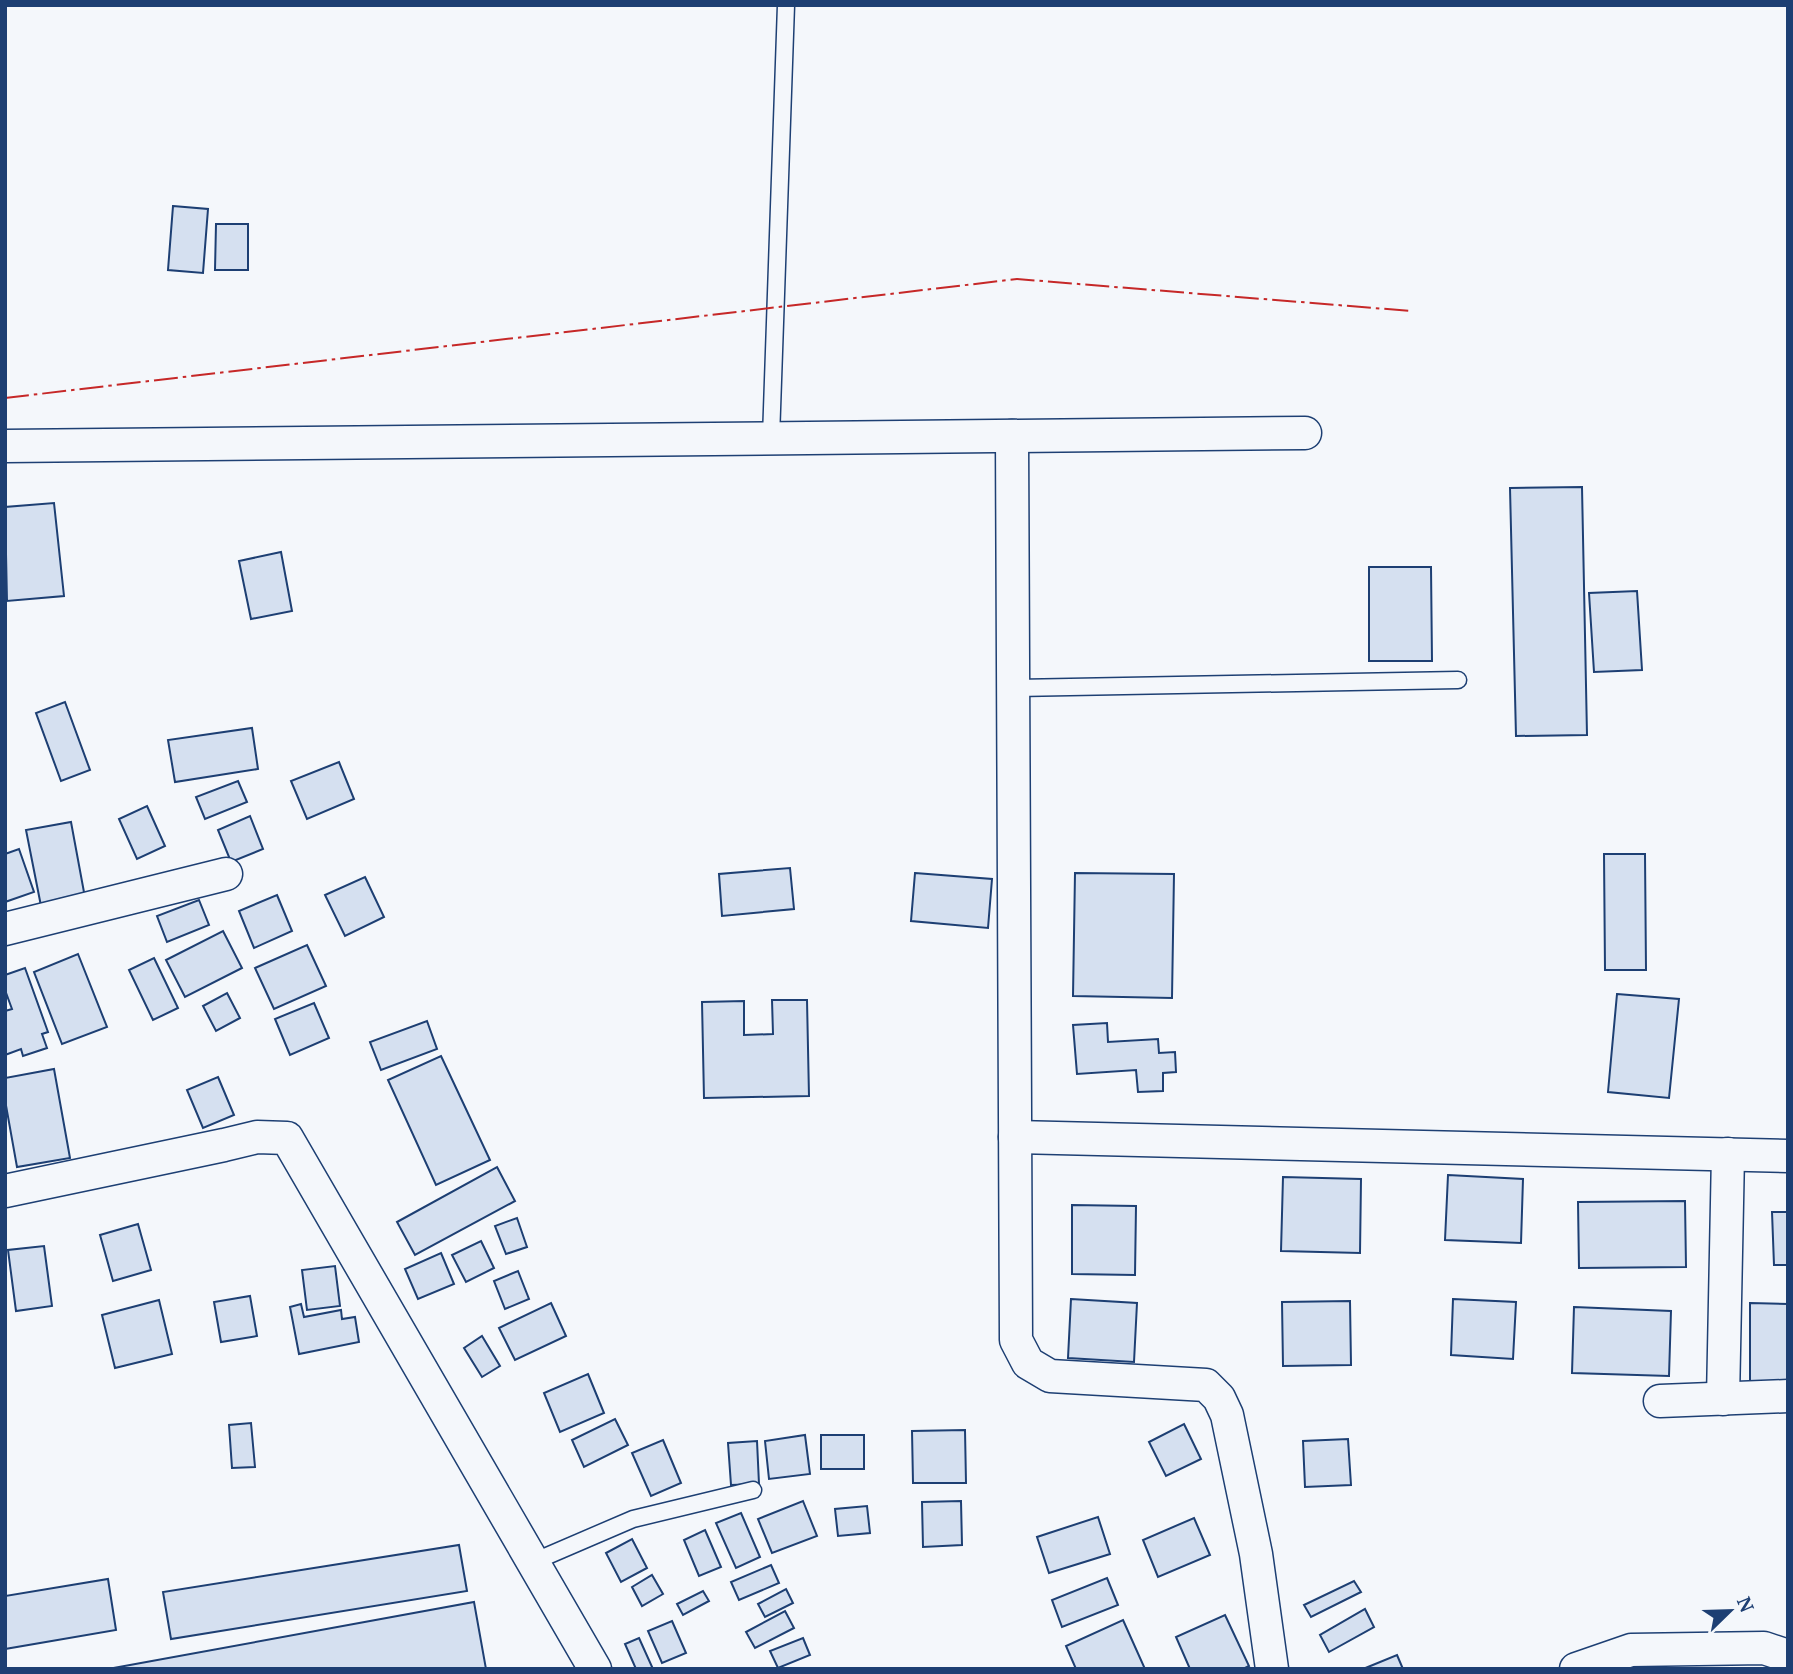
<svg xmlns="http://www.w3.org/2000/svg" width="1793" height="1674" viewBox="0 0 1793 1674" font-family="'PT Serif',serif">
<rect width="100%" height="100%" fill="#f4f7fb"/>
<g fill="#d5e0f0" stroke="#1d3f73" stroke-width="2">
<path d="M173,206L208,209L203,273L168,270Z"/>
<path d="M216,224H248V270H215Z"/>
<path d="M1582,487L1587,735L1516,736L1510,488Z"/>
<path d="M54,503L64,596L7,601L5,507Z"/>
<path d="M281,552L292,611L251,619L239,561Z"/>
<path d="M1369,567H1431L1432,661H1369Z"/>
<path d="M1637,591L1642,670L1594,672L1589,593Z"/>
<path d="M65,702L90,770L61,781L36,713Z"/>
<path d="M252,728L258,769L175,782L168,740Z"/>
<path d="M339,762L354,799L307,819L291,781Z"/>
<path d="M238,781L247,802L205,819L196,797Z"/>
<path d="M147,806L165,846L137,859L119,819Z"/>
<path d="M250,816L263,849L231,862L218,830Z"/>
<path d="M71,822L86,903L42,911L26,830Z"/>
<path d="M19,849L34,892L5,902V854Z"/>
<path d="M1604,854H1645L1646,970H1605Z"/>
<path d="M790,868L794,909L722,916L719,874Z"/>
<path d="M915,873L992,879L988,928L911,921Z"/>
<path d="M1075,873L1174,874L1172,998L1073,996Z"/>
<path d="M365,877L384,917L345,936L325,895Z"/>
<path d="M277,895L292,931L254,948L239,911Z"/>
<path d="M199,900L209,925L167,942L157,916Z"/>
<path d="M223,931L242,968L185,997L166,960Z"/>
<path d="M307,945L326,986L274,1009L255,968Z"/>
<path d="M78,954L107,1027L62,1044L34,972Z"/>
<path d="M154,958L178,1008L153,1020L129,970Z"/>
<path d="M25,968L48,1032L42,1034L47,1048L23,1056L21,1049L5,1055V1011L12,1009L5,990V975Z"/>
<path d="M227,993L240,1018L216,1031L203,1006Z"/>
<path d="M1617,994L1679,999L1669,1098L1608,1092Z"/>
<path d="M772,1000H807L809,1096L704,1098L702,1002L744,1001V1035L773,1034Z"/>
<path d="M314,1003L329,1038L290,1055L275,1019Z"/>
<path d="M427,1021L437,1049L381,1070L370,1042Z"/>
<path d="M1107,1023L1108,1042L1158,1039L1159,1053L1175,1052L1176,1072L1163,1073V1091L1138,1092L1136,1070L1077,1074L1073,1025Z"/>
<path d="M441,1056L490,1160L436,1185L388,1080Z"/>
<path d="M54,1069L70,1158L17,1167L5,1100V1078Z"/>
<path d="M218,1077L234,1115L203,1128L187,1090Z"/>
<path d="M497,1167L515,1201L415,1255L397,1222Z"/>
<path d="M1448,1175L1523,1179L1521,1243L1445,1240Z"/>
<path d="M1283,1177L1361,1179L1360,1253L1281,1251Z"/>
<path d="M1685,1201L1686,1267L1579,1268L1578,1202Z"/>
<path d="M1072,1205L1136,1206L1135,1275L1072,1274Z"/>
<path d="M1772,1212H1788V1265H1774Z"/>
<path d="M517,1218L527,1247L506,1254L495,1226Z"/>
<path d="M138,1224L151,1270L113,1281L100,1235Z"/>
<path d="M481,1241L494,1268L466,1282L452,1255Z"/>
<path d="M44,1246L52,1306L16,1311L8,1250Z"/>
<path d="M441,1253L454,1284L418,1299L405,1269Z"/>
<path d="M335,1266L340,1306L307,1310L302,1270Z"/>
<path d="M518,1271L529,1299L505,1309L494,1281Z"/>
<path d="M250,1296L257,1336L221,1342L214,1302Z"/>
<path d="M1071,1299L1137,1303L1134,1362L1068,1358Z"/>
<path d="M1453,1299L1516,1302L1513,1359L1451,1355Z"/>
<path d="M159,1300L172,1354L115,1368L102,1315Z"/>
<path d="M1350,1301L1351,1365L1283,1366L1282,1302Z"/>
<path d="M551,1303L566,1336L515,1360L499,1328Z"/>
<path d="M1750,1303L1788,1304V1391H1750Z"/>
<path d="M301,1304L304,1317L341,1310L342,1319L355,1317L359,1342L299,1354L290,1307Z"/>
<path d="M1574,1307L1671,1311L1669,1376L1572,1373Z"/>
<path d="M482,1336L500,1366L482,1377L464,1348Z"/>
<path d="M588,1374L604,1413L560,1432L544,1393Z"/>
<path d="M615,1419L628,1445L584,1467L572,1440Z"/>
<path d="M251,1423L255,1467L232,1468L229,1425Z"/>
<path d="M1184,1424L1201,1459L1166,1476L1149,1442Z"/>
<path d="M965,1430L966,1483H913L912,1431Z"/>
<path d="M805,1435L810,1474L769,1479L765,1441Z"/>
<rect x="821" y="1435" width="43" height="34"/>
<path d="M1348,1439L1351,1485L1305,1487L1303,1441Z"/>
<path d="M663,1440L681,1483L651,1496L632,1453Z"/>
<path d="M757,1441L759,1484L731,1485L728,1443Z"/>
<path d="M803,1501L817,1536L772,1553L758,1519Z"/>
<path d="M961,1501L962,1545L923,1547L922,1502Z"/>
<path d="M867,1506L870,1533L838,1536L835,1509Z"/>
<path d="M741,1513L760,1557L736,1568L716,1523Z"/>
<path d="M1098,1517L1110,1554L1049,1573L1037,1537Z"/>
<path d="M1194,1518L1210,1555L1158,1577L1143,1540Z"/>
<path d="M705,1530L721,1567L699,1576L684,1540Z"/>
<path d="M632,1539L647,1568L621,1582L606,1553Z"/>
<path d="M459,1545L467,1591L171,1639L163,1592Z"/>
<path d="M771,1565L779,1583L739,1600L731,1582Z"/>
<path d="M652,1575L663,1594L642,1606L632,1587Z"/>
<path d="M1107,1578L1118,1605L1062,1627L1052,1600Z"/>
<path d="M108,1579L116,1630L5,1649V1596Z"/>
<path d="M1354,1581L1361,1592L1311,1617L1304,1605Z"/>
<path d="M786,1589L793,1603L765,1617L758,1604Z"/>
<path d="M703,1591L709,1601L683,1615L677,1604Z"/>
<path d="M474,1602L486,1669H108Z"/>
<path d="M1365,1609L1374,1627L1329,1652L1320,1635Z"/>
<path d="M785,1611L794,1628L755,1648L746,1632Z"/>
<path d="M1225,1615L1249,1666L1243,1669H1190L1176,1637Z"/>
<path d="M1123,1620L1145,1669H1076L1066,1646Z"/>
<path d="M672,1621L686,1653L662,1663L648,1631Z"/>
<path d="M639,1638L653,1669H636L625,1644Z"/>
<path d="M803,1638L810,1655L778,1668L770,1651Z"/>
<path d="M1397,1655L1403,1669H1363Z"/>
</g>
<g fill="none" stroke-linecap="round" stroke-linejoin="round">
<g stroke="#1d3f73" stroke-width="19">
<g id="service">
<path d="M771,438L786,5"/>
<path d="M1013,688L1458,680"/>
<path d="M533,1562L633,1519L753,1490"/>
</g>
</g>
<g stroke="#1d3f73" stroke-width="35">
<g id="minor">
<path d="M1012,436L1016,1340L1028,1363L1050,1376L1206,1385L1219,1398L1227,1415L1256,1554L1272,1669"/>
<path d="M5,446L1305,433"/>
<path d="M5,929L226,874"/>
<path d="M1015,1137L1788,1156"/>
<path d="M5,1191L224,1145L257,1137L287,1138L595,1669"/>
<path d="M1723,1399L1728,1154"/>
<path d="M1660,1401L1788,1396"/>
<path d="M1576,1669L1631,1650L1764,1648L1788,1656"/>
</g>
</g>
<use href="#service" stroke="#f4f7fb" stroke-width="16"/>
<use href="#minor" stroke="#f4f7fb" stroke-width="32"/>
<path stroke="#c62828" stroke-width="2" stroke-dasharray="24 5 3.5 5" stroke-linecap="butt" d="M5,398L1017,279L1411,311"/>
</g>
<rect width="1793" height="1674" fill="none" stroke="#1d3f73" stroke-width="14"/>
<g transform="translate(1730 1611) rotate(67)" stroke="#f4f7fb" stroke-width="5" paint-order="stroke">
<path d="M0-5L12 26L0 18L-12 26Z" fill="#1d3f73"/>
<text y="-10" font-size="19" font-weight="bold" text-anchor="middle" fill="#1d3f73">N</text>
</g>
</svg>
